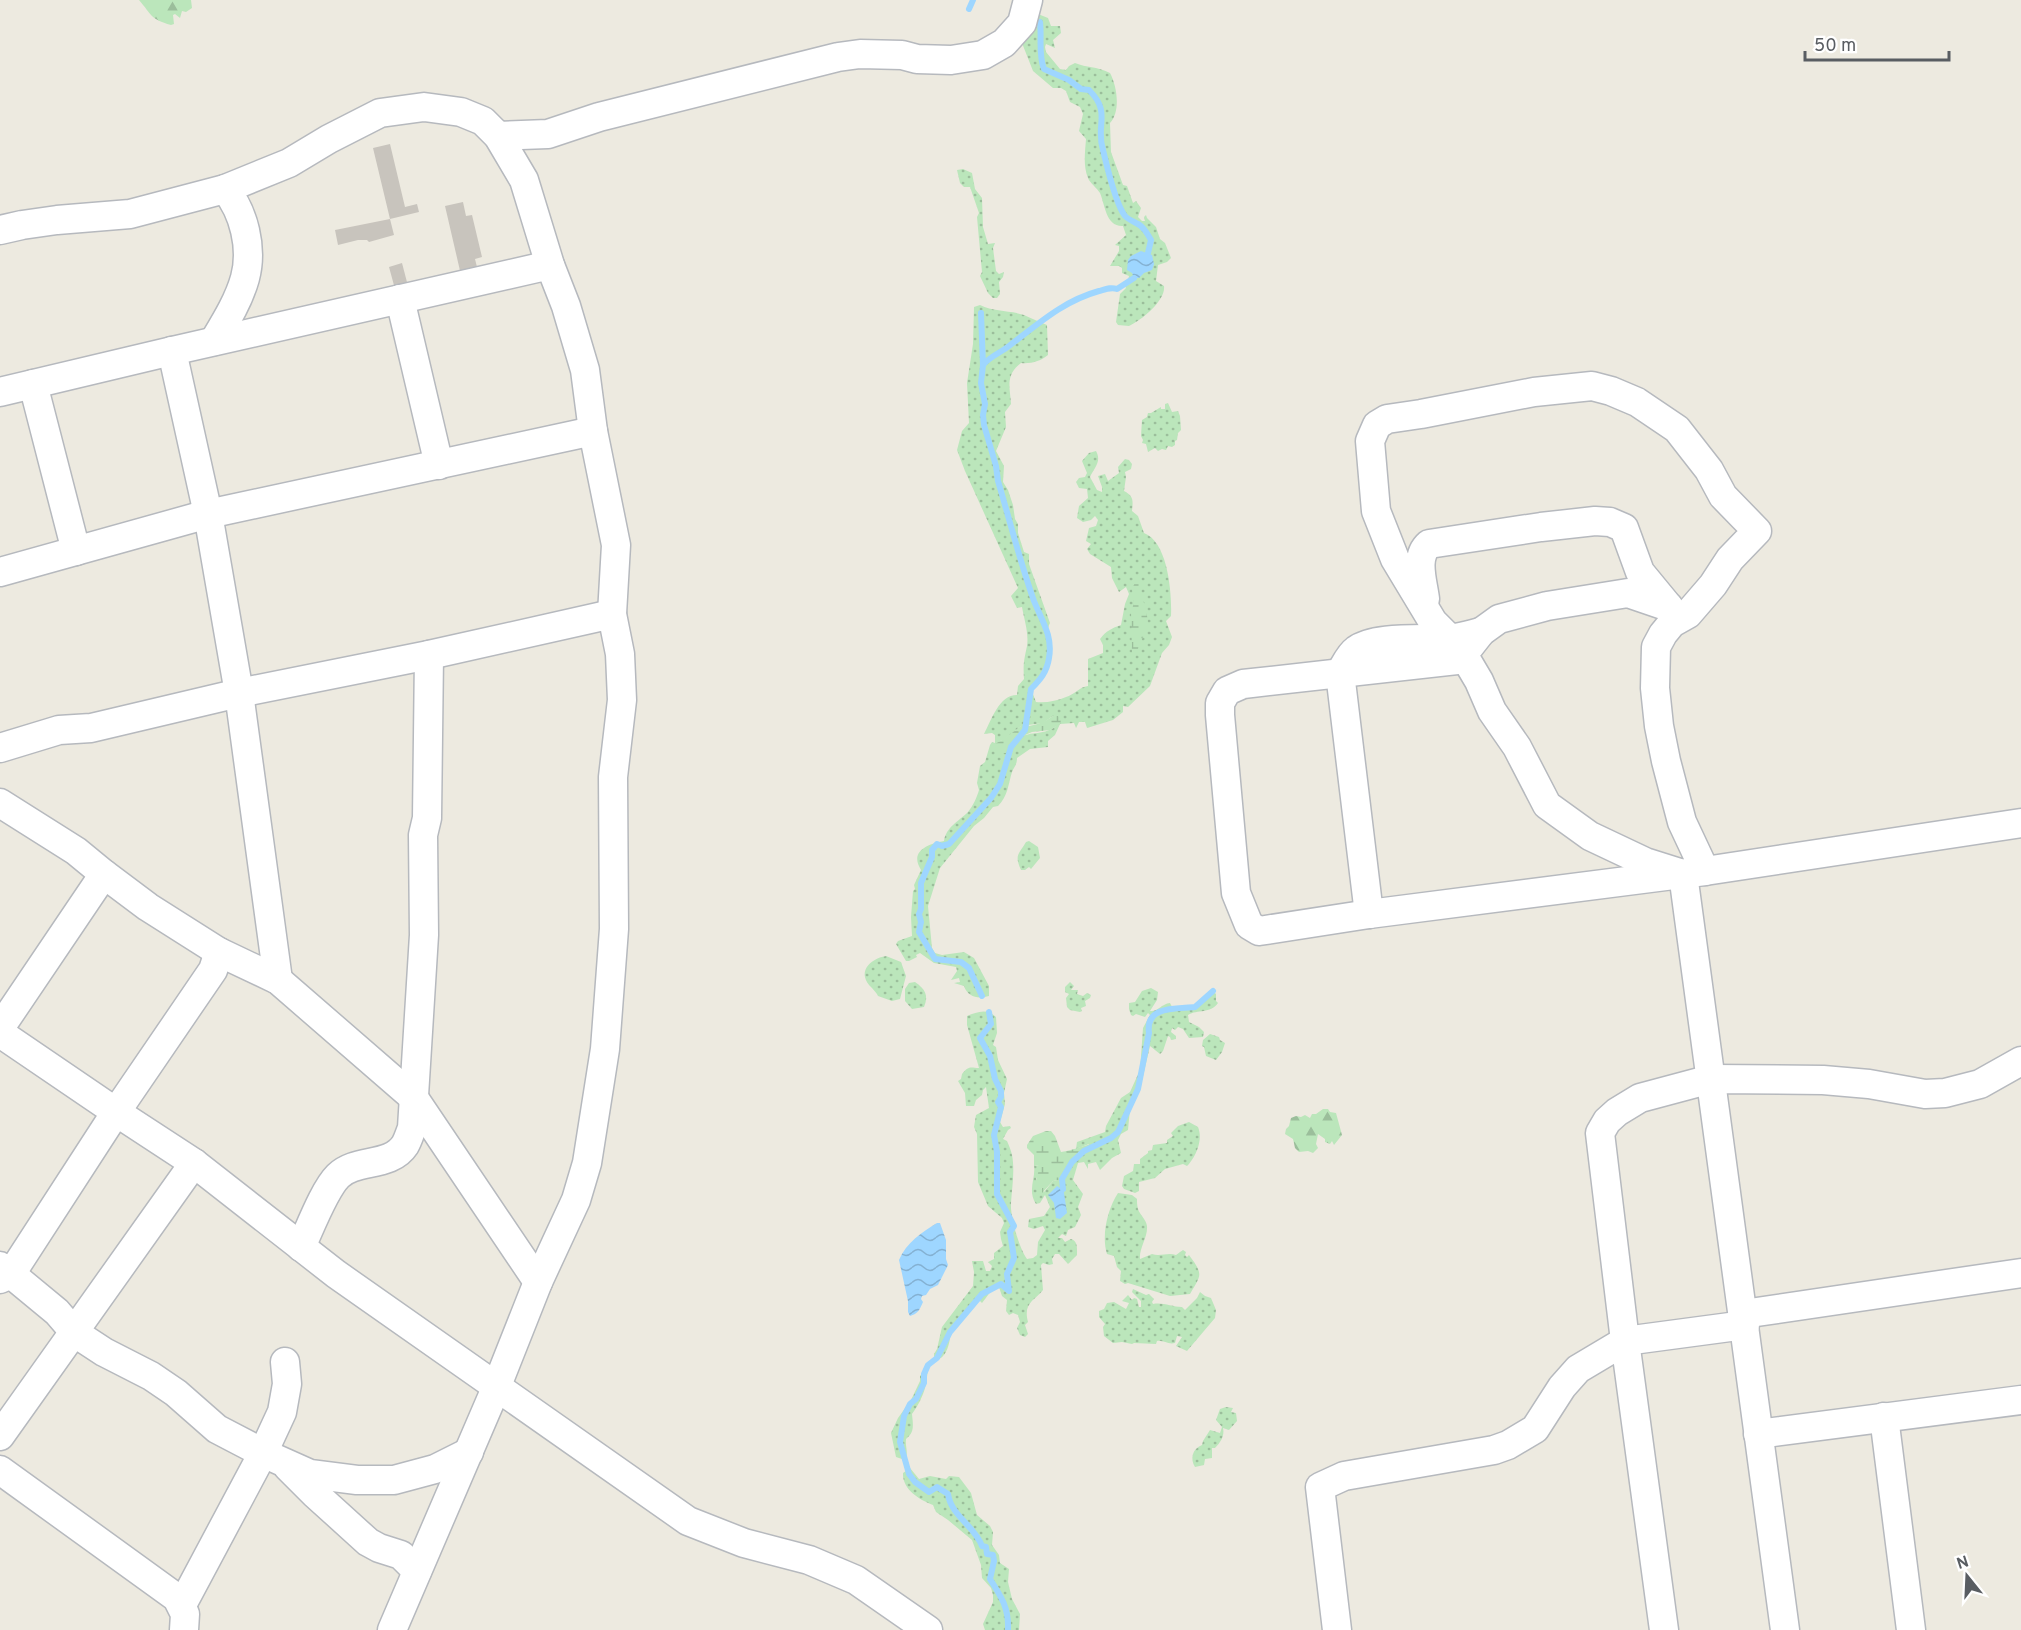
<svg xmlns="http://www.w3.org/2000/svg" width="2021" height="1630" viewBox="0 0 2021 1630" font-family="Overpass,sans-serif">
<defs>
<pattern id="grass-dots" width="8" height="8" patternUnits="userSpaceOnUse" patternTransform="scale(1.5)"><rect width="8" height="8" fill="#bbe6bb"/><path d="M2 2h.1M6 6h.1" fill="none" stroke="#9bbe9b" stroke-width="1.8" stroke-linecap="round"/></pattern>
<pattern id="forest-firs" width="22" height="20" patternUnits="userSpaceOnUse" patternTransform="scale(1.5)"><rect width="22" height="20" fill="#bbe6bb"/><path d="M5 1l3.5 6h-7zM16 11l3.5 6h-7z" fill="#9bbe9b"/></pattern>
<pattern id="wetland-marsh" width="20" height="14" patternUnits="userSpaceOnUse" patternTransform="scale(1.5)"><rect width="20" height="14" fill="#bbe6bb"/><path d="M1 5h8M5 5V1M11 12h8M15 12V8" fill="none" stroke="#9bbe9b"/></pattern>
<pattern id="water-waves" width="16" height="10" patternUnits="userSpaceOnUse" patternTransform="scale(1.5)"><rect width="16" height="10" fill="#9ed6ff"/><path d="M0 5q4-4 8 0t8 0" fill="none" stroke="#84b1d2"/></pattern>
</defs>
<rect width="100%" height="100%" fill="#edeae0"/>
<g fill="url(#grass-dots)" fill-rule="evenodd">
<path d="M1038,14L1048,18L1051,26H1060L1061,33L1053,40L1055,48L1046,44L1045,47L1046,52L1060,69L1066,70L1069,66L1075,63C1087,68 1096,66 1110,73C1117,86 1121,111 1110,123L1111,152L1123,185L1127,186L1133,203L1136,201L1141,208L1138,217L1142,221H1145L1144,217L1146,215L1147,218L1156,227L1160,239L1165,243L1171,258L1167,262L1158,265L1156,281L1164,286C1166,300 1142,320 1129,326L1118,325L1116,322L1120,294L1126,288L1125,286L1121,287L1128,280L1129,276L1122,273V268L1119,266H1110L1119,251V246L1115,245L1126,235L1123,226C1106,227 1105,205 1100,193C1097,188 1090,183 1088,178C1083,166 1085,152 1086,139L1079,131L1083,114L1080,107L1070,102L1066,91L1061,88H1053L1033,71L1020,38Z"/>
<path d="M963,169L972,173L975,189L982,198L983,227L988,244L995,243L993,248L996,271L999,274L1004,272L1003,277L999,282L1000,294L997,298H993L988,293L980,276L982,272L977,217L979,213L970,187H964L960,183L957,170Z"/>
<path d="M980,305C994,312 1009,310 1024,315C1031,318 1039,322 1047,325L1048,355C1041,361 1031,364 1021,363C1005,375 1010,387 1011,404L1005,412L1006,427L996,451L1004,466L1003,482L1008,490L1013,505L1015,519L1018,524V533L1024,552L1029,554V564L1050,623C1046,630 1049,635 1050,642C1051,662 1046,676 1031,689L1036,702C1046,703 1057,701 1066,697C1074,695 1079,687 1088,686V659L1103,653V645L1100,639C1106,631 1112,628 1121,625L1125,604L1129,594L1126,587L1119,592L1112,578L1111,567L1090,554L1087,549L1091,544L1086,541L1089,528L1096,526L1098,520L1095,516L1091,520L1083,522L1077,518L1079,506L1088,498L1087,489L1079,488L1076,482L1079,478L1085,477L1087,473L1082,461L1089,453L1096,451C1102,462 1094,468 1090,477L1097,490L1102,492V487L1098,476L1105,474L1108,481L1119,473L1118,467L1125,459L1129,460L1132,464L1131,469L1125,472L1126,477L1124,491C1134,496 1133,501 1132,511L1138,516L1144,533C1168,542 1172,593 1171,616L1166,621L1172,637L1169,645L1162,653L1150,686L1128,707L1123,706V712L1113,720L1087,728L1085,722H1079L1076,728L1074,723L1060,724L1055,735L1048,741V747L1030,749L1017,758C1017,765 1014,767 1012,772C1008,785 1008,796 998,806L993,807L984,818L974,826L940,868L928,906L932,948L935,953L942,955L964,952L974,958L989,986V996C979,999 968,998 964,986L954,983L960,982L959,978L951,980L957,971L956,967L934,963L920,953L916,955L917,957L909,961H906L896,944L898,941L912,936L911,917L913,891L915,889L914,885L921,870C909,851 928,844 944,841C946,827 959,821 968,812C973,806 977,797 979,790L977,783L980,766L985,762L990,745L992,742L995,743V735L992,733L984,734C992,719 999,695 1017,695L1018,686L1024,679C1023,664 1024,660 1027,646C1029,633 1024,619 1022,607L1017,608L1011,596L1018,588L965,471L957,450L962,431L969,423L967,383L973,344L974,307ZM1053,716L1056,726C1039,739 1026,726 1011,747L1000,741L1004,740L1021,726L1043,723Z"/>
<path d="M1168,403L1172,412L1178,411L1180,416L1181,430L1178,433L1177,440L1175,441V445L1172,447L1168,446L1166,450L1162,449L1158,451L1155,448L1148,452L1146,444L1142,443L1143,440L1141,436L1142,420L1147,417L1148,413H1151L1161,407V409H1165V404Z"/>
<path d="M1029,841L1038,847L1040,858L1031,869L1029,867L1025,870H1021C1014,855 1019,854 1026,842Z"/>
<path d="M886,956L901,962L906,976L900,999L892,1001L878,996C877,993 874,991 872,988C856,973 869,959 886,956Z"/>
<path d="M915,982C925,989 929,995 924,1007L912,1009L905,1001V989L909,983Z"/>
<path d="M1070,982L1074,986L1071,990H1078L1077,994L1083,996L1087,993L1091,995L1090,998L1085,1001L1086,1006L1081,1008L1082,1011L1080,1012L1070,1010L1067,1007L1066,998L1069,994L1065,992V987Z"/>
<path d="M1151,988L1158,992L1157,1000L1150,1011C1158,1012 1161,1004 1170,1003L1172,1007C1197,1010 1195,1004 1213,991L1216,994V1001L1218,1003C1210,1014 1198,1009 1188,1015L1189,1022L1199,1027L1204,1032L1203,1037L1189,1038L1183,1029L1178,1027L1175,1030L1172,1028L1171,1032L1176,1036V1039L1171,1040L1170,1037L1168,1036L1163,1051L1160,1054L1150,1046L1140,1089L1130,1109L1128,1130L1121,1134L1118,1140L1121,1153L1112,1158L1100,1170L1096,1162L1088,1164V1169L1084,1162L1078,1163L1073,1180L1083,1194L1078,1207L1081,1215L1075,1227L1068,1230L1066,1236L1062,1234L1058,1238H1062L1065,1242L1071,1239C1078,1241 1077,1249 1077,1255L1068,1264L1059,1254H1055L1052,1259L1053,1264L1049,1265L1043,1263L1041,1265L1043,1290C1034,1301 1023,1303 1028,1322L1025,1325L1028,1334L1025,1337L1020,1335L1017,1328L1020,1322L1018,1315L1013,1313L1009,1315L1006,1311L1007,1300L1002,1296L999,1287L991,1291L982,1303L980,1301H976L950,1332C951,1338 948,1351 943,1356C941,1359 937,1359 934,1361V1354L937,1349L942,1327L973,1286L974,1272L972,1261H983L986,1271H990L992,1266L988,1262L994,1259V1253L1003,1246L1001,1239L1000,1232L1004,1223L1002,1218L988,1206L978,1182L977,1134L974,1127L976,1115L989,1108L986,1087L983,1090L982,1095L976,1100L974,1106H966L965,1093L958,1081L961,1079L962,1074C969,1065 971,1068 979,1068L967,1025V1016C977,1012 987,1008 996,1017L997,1033L993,1045L996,1047L998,1060L1007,1079L1004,1093L1005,1104L1000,1122L1003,1127L1010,1126L1011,1128L1008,1130L1003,1139L1007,1141C1009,1146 1011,1150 1012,1155C1015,1170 1012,1188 1011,1203C1010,1216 1019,1248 1027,1259L1033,1258L1037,1255L1038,1242L1045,1230L1043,1226L1034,1229L1028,1227L1029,1219L1044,1216L1050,1207L1045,1195L1040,1203L1036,1204C1027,1190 1036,1179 1034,1165L1039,1166V1174L1036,1179L1044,1192L1053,1181L1058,1180L1062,1185C1062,1166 1080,1158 1089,1144L1076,1149L1077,1142L1105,1132L1106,1126L1121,1098L1130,1092L1140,1070L1143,1028L1150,1015L1148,1013L1145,1017L1136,1014L1133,1016L1131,1015L1129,1009V1003L1135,1002L1142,991Z"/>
<path d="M1210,1034L1219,1037L1220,1040L1225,1043L1222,1052L1216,1060L1206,1056L1204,1047L1202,1046L1203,1040Z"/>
<path d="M1189,1122L1198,1127C1203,1139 1197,1154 1189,1164L1187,1166L1183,1164L1165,1169L1155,1178L1139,1182V1191L1135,1193L1124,1189L1122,1186L1124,1176L1133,1171L1134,1164H1140V1159L1148,1153V1151L1152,1150L1153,1145L1167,1143V1140L1173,1136L1171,1133L1178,1126Z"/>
<path d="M1118,1193L1132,1195L1137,1199C1137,1202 1137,1205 1138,1209C1140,1215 1146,1219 1147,1226C1148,1237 1139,1248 1140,1259L1152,1254C1160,1257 1168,1252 1176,1255L1183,1250L1186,1252L1185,1255L1187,1257L1189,1255C1204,1275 1201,1275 1190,1294L1170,1296L1128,1283L1125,1284L1120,1281L1121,1271L1117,1267L1114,1256L1107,1254C1101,1235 1108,1208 1118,1193Z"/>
<path d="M1133,1289L1146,1295L1149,1294L1154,1299L1152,1302L1153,1304C1163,1302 1172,1307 1182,1307L1185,1310L1197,1298L1200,1292L1205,1296L1211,1298L1216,1310L1215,1318L1187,1351L1176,1346L1182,1337L1177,1336L1175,1343C1168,1345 1164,1340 1157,1341L1156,1344L1134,1343L1132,1344L1122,1342L1113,1343L1104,1336L1103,1327L1105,1324L1099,1317V1311L1104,1309L1107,1303L1114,1302L1126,1309L1129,1303L1122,1301L1128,1295L1132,1300L1134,1298L1137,1299L1139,1307H1141V1301L1132,1292Z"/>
<path d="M928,1365C927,1386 924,1397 912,1414C913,1425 915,1432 906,1439C905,1447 909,1453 905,1460L896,1457L891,1433L898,1418L911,1400L920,1381V1376Z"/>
<path d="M1226,1407L1233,1408L1231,1412L1236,1413L1237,1421L1229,1430L1223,1428C1225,1436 1220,1443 1215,1448H1212V1458L1205,1459L1204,1465L1195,1467C1190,1459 1192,1449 1202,1445L1203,1441L1210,1430L1220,1433L1222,1427L1216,1420L1220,1409Z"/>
<path d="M910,1468L919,1479L930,1476L946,1479L949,1476L959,1477L971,1493L977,1515L990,1526L993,1532L992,1545L999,1555L1000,1563L1009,1569L1008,1582L1012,1599L1020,1614L1019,1630H985L983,1624L993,1602V1595L991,1588L982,1578L981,1565L972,1540L948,1520L936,1512L933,1505C919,1500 902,1489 903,1473Z"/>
</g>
<g fill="url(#forest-firs)">
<path d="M139,0H191L192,8L186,12L182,11L180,18L175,14L173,15L174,24L171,25C150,19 152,15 139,0Z"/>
<path d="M1323,1109H1328L1330,1112L1336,1113L1342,1135L1334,1145L1332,1141L1330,1144L1325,1142V1139L1318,1134L1316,1144L1318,1148L1313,1153L1308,1151L1299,1152L1295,1148L1293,1139L1285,1134L1286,1129L1289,1126L1291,1118L1296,1116L1301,1117L1305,1115L1310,1118L1312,1114H1316Z"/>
</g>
<g fill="url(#wetland-marsh)">
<path d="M1138,576L1140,578V598L1146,605L1144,609C1154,624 1140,638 1137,653L1134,654L1132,653L1131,612L1134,603L1132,589Z"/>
<path d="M1053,716H1058L1061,720L1060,724L1050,730L1032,732L1018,738L1010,753H998L995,744C1007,738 1015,730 1026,722L1029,726C1039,724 1045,722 1053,716Z"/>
<path d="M1046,1131H1051L1055,1136L1061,1152C1073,1151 1084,1144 1097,1144C1081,1153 1060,1166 1063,1186L1058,1180L1053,1181L1042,1193V1188L1036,1189C1034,1180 1039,1175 1039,1166L1034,1165V1155L1027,1148V1145L1033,1136Z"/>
</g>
<g fill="url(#water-waves)">
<path d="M1141,251L1152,255L1154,264L1152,270L1144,273L1139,278H1134L1132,273L1127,270L1128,260L1131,256Z"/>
<path d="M1057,1186L1060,1188L1063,1186L1067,1213L1060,1219L1056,1218L1054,1203L1048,1195Z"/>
<path d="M937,1223H940L946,1240V1259L948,1265L938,1285L930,1289L926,1295L922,1296L921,1299L923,1302C920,1309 918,1314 910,1316L908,1312V1301L899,1260C906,1243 922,1232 937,1223Z"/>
</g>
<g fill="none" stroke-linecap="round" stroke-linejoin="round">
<g stroke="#9ed6ff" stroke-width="6">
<path d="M969,9L973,0"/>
<path d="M1040,22C1042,38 1038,54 1044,69L1069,80L1081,89L1089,90C1112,113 1095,124 1103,150C1107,166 1115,203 1125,216C1128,219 1132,221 1136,223C1143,226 1147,233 1151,240L1148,253"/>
<path d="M981,313L983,365L981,383L985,404L983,415L984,425L996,466L998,481C1010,521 1020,562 1034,601C1042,621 1053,636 1049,658C1047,672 1040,680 1031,689L1025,730L1011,747L1000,784L991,798L949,844L942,846L937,844L932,850V857L921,883V909L919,914L921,922L919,932L935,959L961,962L969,968L982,996"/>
<path d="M983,365C989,357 1000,353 1009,346C1038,324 1063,301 1099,291C1106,289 1111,287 1117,289L1134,278"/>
<path d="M989,1012L991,1024L980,1038L990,1056L995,1079L1001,1091V1097L998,1102L1001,1107L994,1135L997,1152V1194L1014,1226L1010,1232L1014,1258L1007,1274L1009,1291L1001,1284L982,1294L950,1332L937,1358L928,1365L924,1374V1383L916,1399L910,1404L904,1416L900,1442L909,1474L915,1482L929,1492L937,1487L948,1494C951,1516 975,1526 982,1546L986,1547L987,1554L993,1555L994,1561L990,1579C1001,1596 1009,1608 1008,1630"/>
<path d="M1063,1189L1062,1179L1072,1162L1084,1151L1111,1138L1118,1132L1138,1089L1149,1033C1145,1005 1177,1009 1195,1007L1213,991"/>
</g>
</g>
<g fill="#c8c4bd">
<path d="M390,144L405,207L417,204L419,212L390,219L373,148Z"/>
<path d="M463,202L466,216L472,215L482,257L475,259L478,271L461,275L445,206Z"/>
<path d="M390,219L394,235L369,242L367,240H358L338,245L335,230Z"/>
<path d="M402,263L408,286L395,289L389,267Z"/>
</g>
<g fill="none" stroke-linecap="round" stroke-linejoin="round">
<g stroke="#b6b9be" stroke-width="31">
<g id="minor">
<path d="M498,136L548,134L599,117L838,57L860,54L902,55L917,59L951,60L983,55L1004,43L1022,23L1028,0"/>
<path d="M0,230L22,225L57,220L130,214L225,189L289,163L329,139L380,113L424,107L461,112L483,121L498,136L524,180L550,265L566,306L585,370L593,431L616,545L612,614L620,654L622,700L613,777L614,929L605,1049L587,1163L576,1200L538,1282L496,1388L392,1630"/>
<path d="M400,299L439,465"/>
<path d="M214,341C226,321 239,300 245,278C253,248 244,212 225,189"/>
<path d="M172,351L208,514L239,693L278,980"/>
<path d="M33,384L76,551"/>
<path d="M0,392L172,351L550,265"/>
<path d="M0,572L208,514L593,431"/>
<path d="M1425,599C1423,582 1414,557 1429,544L1541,527L1595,521L1610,522L1624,528L1640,572L1668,606"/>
<path d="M1470,646L1481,632L1499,619L1547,606L1628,593L1669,607"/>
<path d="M1466,659L1243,684L1227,691L1220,703V715L1236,893L1249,925L1259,931L1369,914L1705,871L2021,823"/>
<path d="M0,748L59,730L91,728L239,693L429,655L612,614"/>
<path d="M0,803L76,851L104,874L148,907L219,952L278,980L414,1098L538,1282"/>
<path d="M1705,871L1682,822L1666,761L1659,726L1655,688L1656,647L1663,634L1672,623L1688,614L1713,585L1730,559L1757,531L1723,496L1709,470L1677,429L1637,402L1611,391L1592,386L1534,392L1421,414L1387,419L1377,425L1370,441L1376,511L1395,559L1433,622L1450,639L1466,659L1479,681L1492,711L1517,747L1547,805L1590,836L1645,862L1683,874L1785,1630"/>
<path d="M1369,914L1340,673C1345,665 1349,655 1356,650C1376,635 1428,641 1454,638C1463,637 1472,634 1481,632"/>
<path d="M0,1028L104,874"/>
<path d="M0,1033L116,1112L194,1163L336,1274L688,1521L744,1543L809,1560L856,1580L928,1630"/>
<path d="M301,1247C310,1228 324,1190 338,1176C356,1158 390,1168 405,1145C408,1140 410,1133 412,1128L424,935L423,835L427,818L429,655"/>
<path d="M0,1266L11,1274L57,1312L75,1333L104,1352L151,1376L176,1393L217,1429L263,1453L310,1474L357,1480H394L435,1469L469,1452"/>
<path d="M0,1279L11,1274L116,1112L213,970L219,952"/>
<path d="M1743,1314L2021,1273"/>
<path d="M1884,1417L1911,1630"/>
<path d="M1758,1434L2021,1400"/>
<path d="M0,1436L194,1163"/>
<path d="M288,1467L315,1494L368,1542L379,1548L401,1555L417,1571"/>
<path d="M0,1470L177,1598L185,1614L184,1630"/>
<path d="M182,1605L263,1453L282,1412L287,1384L285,1362"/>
<path d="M1337,1630L1320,1487L1344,1476L1494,1450L1508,1445L1535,1429L1562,1387L1578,1369L1625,1341L1745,1325"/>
<path d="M1664,1630L1625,1341L1600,1133L1607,1121L1617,1112L1640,1098L1711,1079L1823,1080L1869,1084L1925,1094L1945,1093L1980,1084L2021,1061"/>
</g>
</g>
<use href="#minor" stroke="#fff" stroke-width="28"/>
</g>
<g transform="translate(1967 1576) rotate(342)" stroke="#ffffff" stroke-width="4.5" paint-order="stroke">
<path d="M0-4.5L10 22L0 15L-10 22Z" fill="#595d62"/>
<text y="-9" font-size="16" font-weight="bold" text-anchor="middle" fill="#595d62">N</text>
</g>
<path d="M1805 51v9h144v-9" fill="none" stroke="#595d62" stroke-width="3"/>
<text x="1814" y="51" font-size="18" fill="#595d62" stroke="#ffffff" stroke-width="4.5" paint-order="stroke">50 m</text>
</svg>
